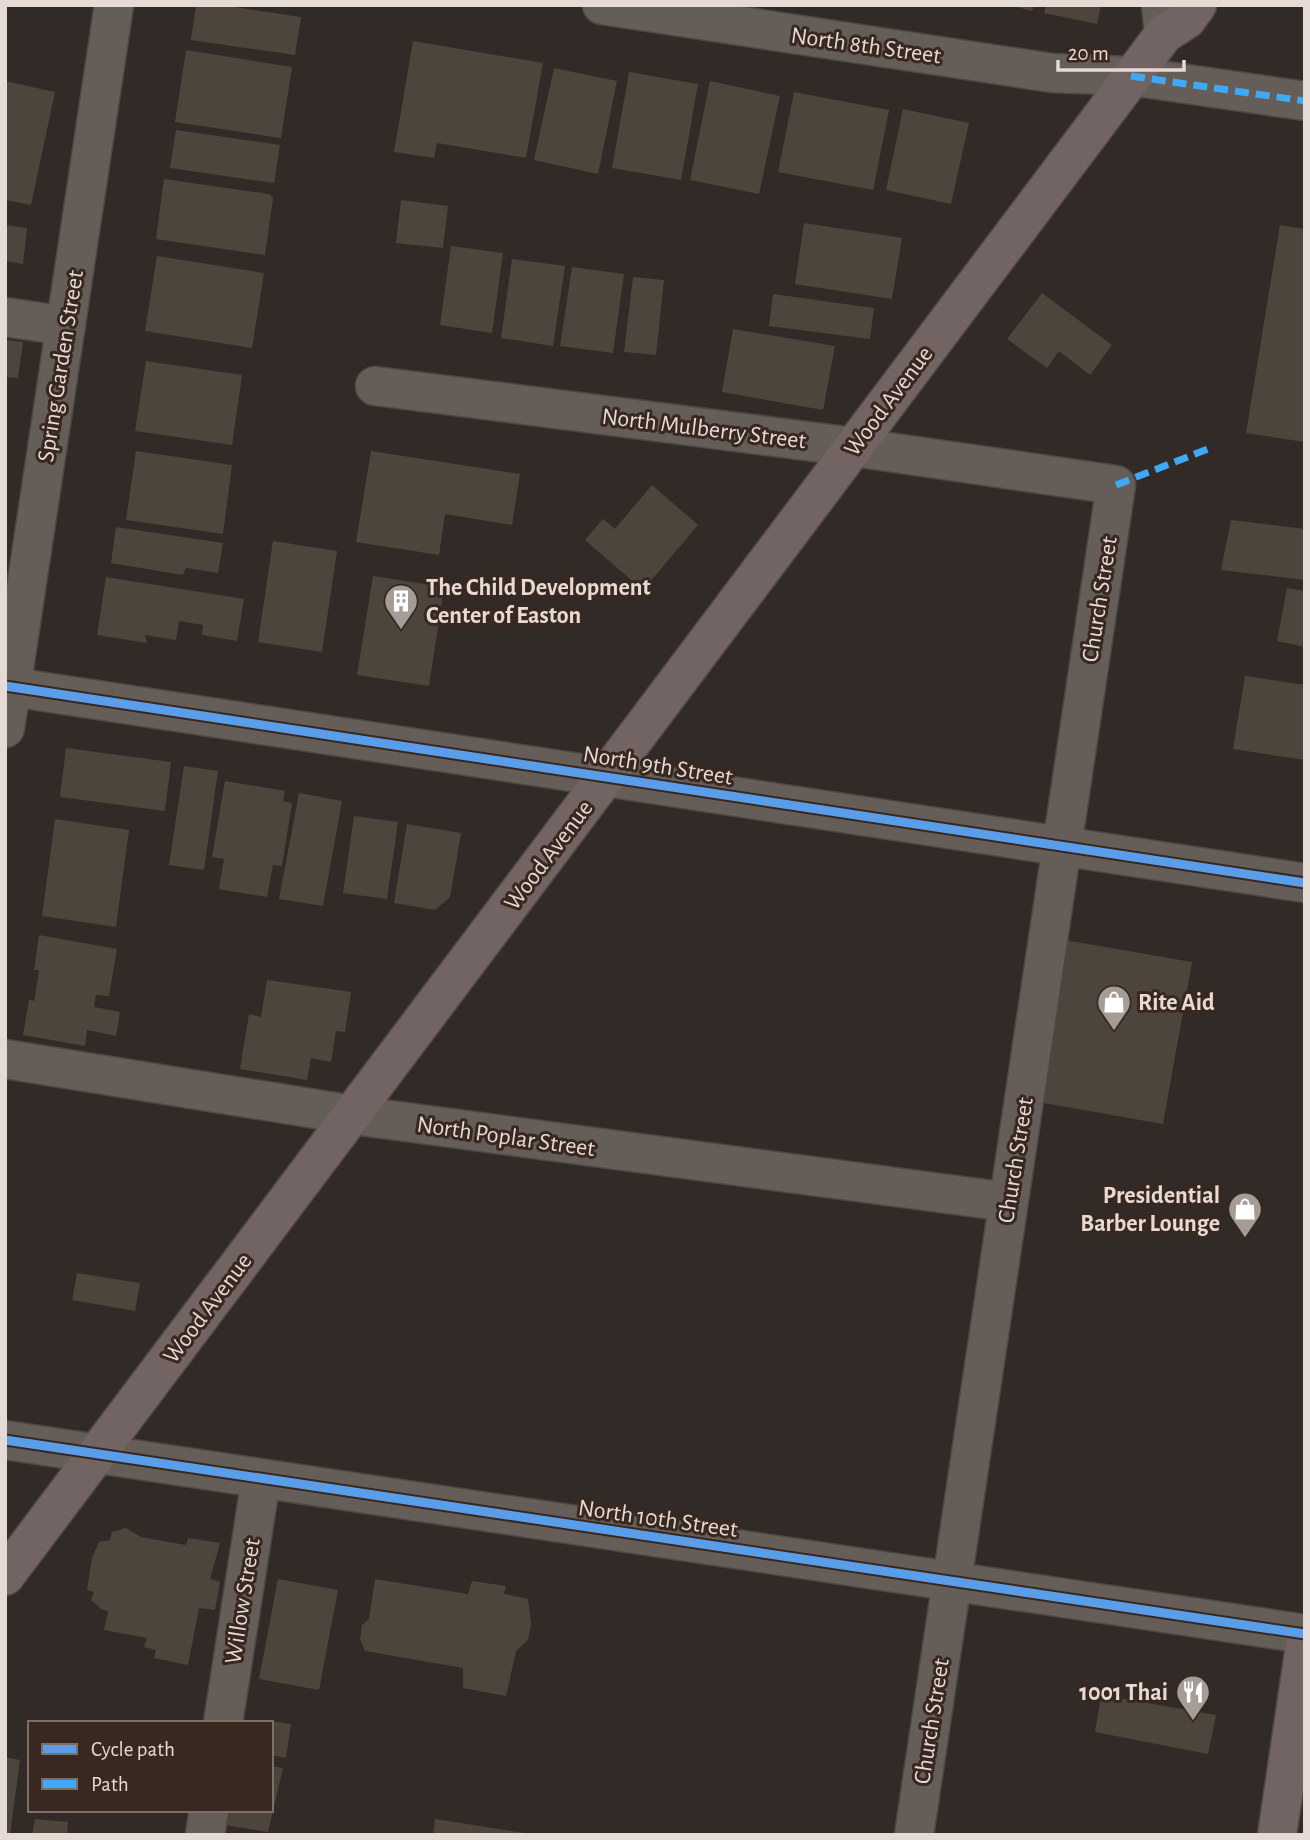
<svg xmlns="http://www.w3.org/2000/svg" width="1310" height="1840" viewBox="0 0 1310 1840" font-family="'Alegreya Sans',sans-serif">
<rect width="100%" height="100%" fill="#322a26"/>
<g fill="#4d453c">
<path d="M196,5H221L301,17L295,55L191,40Z"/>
<path d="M1009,5H1034L1032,11Z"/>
<path d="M1046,5H1101L1097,24L1044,13Z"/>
<path d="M413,41L543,63L526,158L437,143L434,158L394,152Z"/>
<path d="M186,50L292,67L281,138L175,122Z"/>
<path d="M554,68L617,81L598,174L534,160Z"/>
<path d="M629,72L698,84L681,180L612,168Z"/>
<path d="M5,81L55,92L31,205L5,200Z"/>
<path d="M710,81L780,96L759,194L690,180Z"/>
<path d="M794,92L889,110L873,190L778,172Z"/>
<path d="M903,109L969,123L951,204L886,190Z"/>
<path d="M176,130L280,145L274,183L170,168Z"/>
<path d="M164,179L269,194L273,198L265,255L156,239Z"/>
<path d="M401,200L448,206L443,248L396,243Z"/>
<path d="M804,223L902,238L892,299L795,284Z"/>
<path d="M5,225L27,228L23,264L5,261Z"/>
<path d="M1280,225L1305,229V442L1246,433Z"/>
<path d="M451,246L503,253L492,333L440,325Z"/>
<path d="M157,256L264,273L252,348L145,331Z"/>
<path d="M512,259L565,266L553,346L501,338Z"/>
<path d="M572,267L624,274L613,353L560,346Z"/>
<path d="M633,277L664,280L656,355L624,352Z"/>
<path d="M1042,293L1112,345L1090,375L1059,351L1047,368L1007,339Z"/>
<path d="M773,294L874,308L870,339L769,326Z"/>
<path d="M733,329L835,346L823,410L722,392Z"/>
<path d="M5,340L23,342L18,378L5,377Z"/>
<path d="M146,361L242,375L232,445L135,431Z"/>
<path d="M136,451L232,465L223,534L126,520Z"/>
<path d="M371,451L520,474L512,525L445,514L439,555L356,542Z"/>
<path d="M652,485L698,525L643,590L585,540L603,519L615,529Z"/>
<path d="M1231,520L1305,529V580L1221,570Z"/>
<path d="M116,527L223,543L218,573L186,568L183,575L111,563Z"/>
<path d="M273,541L337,551L322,652L258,642Z"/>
<path d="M373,576L444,587L429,686L357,675Z"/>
<path d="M106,577L244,599L237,641L202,635L203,625L179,621L176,640L145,635L147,643L97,635Z"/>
<path d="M1287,588L1305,591V647L1277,641Z"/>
<path d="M1245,676L1305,685V760L1233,749Z"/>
<path d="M66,748L171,762L165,811L60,797Z"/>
<path d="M184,766L218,771L204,870L169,865Z"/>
<path d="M225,781L285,791L283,801L292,803L282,866L273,865L267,897L219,889L224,859L212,857Z"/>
<path d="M299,793L342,801L323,906L279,899Z"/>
<path d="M354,816L398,822L387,899L343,893Z"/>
<path d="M55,819L129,830L116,927L42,916Z"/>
<path d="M407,824L461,833L450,897L435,910L394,903Z"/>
<path d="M39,935L117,949L109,996L96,995L94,1007L120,1012L116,1036L87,1030L85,1046L23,1035L29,1000L34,1001L37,984L39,970H34Z"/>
<path d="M1065,940L1192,962L1163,1124L1038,1102Z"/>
<path d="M267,980L351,992L345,1032L336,1031L331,1062L311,1058L307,1080L240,1069L249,1014L261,1017Z"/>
<path d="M77,1273L140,1283L135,1311L72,1300Z"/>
<path d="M126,1528L141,1537L186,1545L188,1538L220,1543L210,1579L220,1582L215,1610L199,1608L188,1665L154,1658L156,1650L144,1647L147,1638L104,1630L108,1611L101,1609L91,1600L94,1592L87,1590L92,1558L99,1542L110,1540L112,1532Z"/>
<path d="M278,1579L338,1590L319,1690L259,1679Z"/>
<path d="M375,1579L468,1594L472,1581L506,1586L504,1594L528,1599L531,1625L528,1640L516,1651L506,1696L463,1688V1668L365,1651L360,1639L362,1625L369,1619Z"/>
<path d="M1101,1695L1216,1715L1208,1754L1095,1732Z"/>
<path d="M271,1721L291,1724L286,1758L271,1755Z"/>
<path d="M5,1757L20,1760L10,1835H5Z"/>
<path d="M271,1766L283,1768L268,1832L219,1824L221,1810H271Z"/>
<path d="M35,1819L68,1822L67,1835H32Z"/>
<path d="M435,1819L524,1833V1835H433Z"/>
</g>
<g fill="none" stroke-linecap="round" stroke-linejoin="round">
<g stroke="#4e4743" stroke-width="41">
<g id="minor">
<path d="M602,5L1052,73L1131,76L1305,101"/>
<path d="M1161,5L1164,34"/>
<path d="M5,317L66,326"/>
<path d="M375,386L854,447L1116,485L914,1835"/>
<path d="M5,686L1305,883"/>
<path d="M5,728L114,5"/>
<path d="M5,1059L353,1115L1008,1202"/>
<path d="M5,1440L1305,1634"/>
<path d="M223,1723L261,1479"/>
<path d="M205,1835L209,1810"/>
</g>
</g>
<g stroke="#4e4743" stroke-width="41">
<g id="major">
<path d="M5,1576L1164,34L1187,19L1197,5"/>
<path d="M1277,1835L1305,1646"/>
</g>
</g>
<use href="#minor" stroke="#645d58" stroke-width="38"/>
<use href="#major" stroke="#716462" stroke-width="38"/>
<g stroke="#3fa9f5" stroke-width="7" stroke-dasharray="14 7" stroke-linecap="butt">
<path d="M1131,76L1305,101"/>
<path d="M1116,485L1213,447"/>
</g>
<g stroke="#382820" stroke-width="13">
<g id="cycleway">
<path d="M5,686L1305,883"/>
<path d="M5,1440L1305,1634"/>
</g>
</g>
<use href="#cycleway" stroke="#5a9eea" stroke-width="9"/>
</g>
<defs>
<g id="building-pin" transform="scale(1.75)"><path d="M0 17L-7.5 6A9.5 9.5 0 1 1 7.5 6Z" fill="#a69c97" stroke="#382820"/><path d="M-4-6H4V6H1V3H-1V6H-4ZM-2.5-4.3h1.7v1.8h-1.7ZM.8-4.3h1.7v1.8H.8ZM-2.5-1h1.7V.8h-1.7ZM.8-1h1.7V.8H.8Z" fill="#fff"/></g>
<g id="shop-pin" transform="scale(1.75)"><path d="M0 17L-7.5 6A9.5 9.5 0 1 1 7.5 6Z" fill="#a69c97" stroke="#382820"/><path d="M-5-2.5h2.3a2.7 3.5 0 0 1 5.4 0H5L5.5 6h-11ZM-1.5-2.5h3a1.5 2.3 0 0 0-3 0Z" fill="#fff"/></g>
<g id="restaurant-pin" transform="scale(1.75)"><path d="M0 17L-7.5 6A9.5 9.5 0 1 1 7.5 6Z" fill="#a69c97" stroke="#382820"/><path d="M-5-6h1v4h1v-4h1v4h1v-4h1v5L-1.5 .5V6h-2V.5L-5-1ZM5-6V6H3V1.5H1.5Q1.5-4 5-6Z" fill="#fff"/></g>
</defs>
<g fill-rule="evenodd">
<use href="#building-pin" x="401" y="601"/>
<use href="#shop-pin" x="1114" y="1002"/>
<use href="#shop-pin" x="1245" y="1209"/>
<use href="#restaurant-pin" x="1193" y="1692"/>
</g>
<g text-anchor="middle" stroke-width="6" stroke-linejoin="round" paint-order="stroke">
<g font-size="24" fill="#e5dad4" stroke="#382820">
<text transform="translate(866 45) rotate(8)" y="8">North 8th Street</text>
<text transform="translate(60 366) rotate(-81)" y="8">Spring Garden Street</text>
<text transform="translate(888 401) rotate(-53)" y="8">Wood Avenue</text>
<text transform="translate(704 428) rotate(7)" y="8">North Mulberry Street</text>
<text transform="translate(1099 599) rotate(-81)" y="8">Church Street</text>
<text transform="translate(658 765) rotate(9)" y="8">North 9th Street</text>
<text transform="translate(548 855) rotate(-53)" y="8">Wood Avenue</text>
<text transform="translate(506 1136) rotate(8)" y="8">North Poplar Street</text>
<text transform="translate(1015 1160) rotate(-81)" y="8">Church Street</text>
<text transform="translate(207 1308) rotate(-53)" y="8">Wood Avenue</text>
<text transform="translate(658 1518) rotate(8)" y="8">North 10th Street</text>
<text transform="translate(242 1601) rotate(-81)" y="8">Willow Street</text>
<text transform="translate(931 1721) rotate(-81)" y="8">Church Street</text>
</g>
<g font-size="24" font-weight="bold" fill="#e5dad4" stroke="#382820" text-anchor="start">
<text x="426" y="595">The Child Development<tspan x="426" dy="28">Center of Easton</tspan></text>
<text x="1138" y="1010">Rite Aid</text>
<text x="1220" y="1203" text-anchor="end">Presidential<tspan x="1220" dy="28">Barber Lounge</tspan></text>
<text x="1168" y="1700" text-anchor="end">1001 Thai</text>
</g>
</g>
<rect width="1310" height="1840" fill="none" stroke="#e5dad4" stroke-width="14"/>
<rect x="28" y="1721" width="245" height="91" fill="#382820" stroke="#7d6f68" stroke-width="2"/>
<rect x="42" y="1744" width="35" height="10" fill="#5a9eea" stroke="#7d6f68" stroke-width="2"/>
<text x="91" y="1756" font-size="21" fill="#e5dad4">Cycle path</text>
<rect x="42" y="1779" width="35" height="10" fill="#3fa9f5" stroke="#7d6f68" stroke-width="2"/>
<text x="91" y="1791" font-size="21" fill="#e5dad4">Path</text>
<path d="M1058 60v10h126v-10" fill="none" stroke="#e5dad4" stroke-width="3.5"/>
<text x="1068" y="60" font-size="21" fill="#e5dad4" stroke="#382820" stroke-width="5" paint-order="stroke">20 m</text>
</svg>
